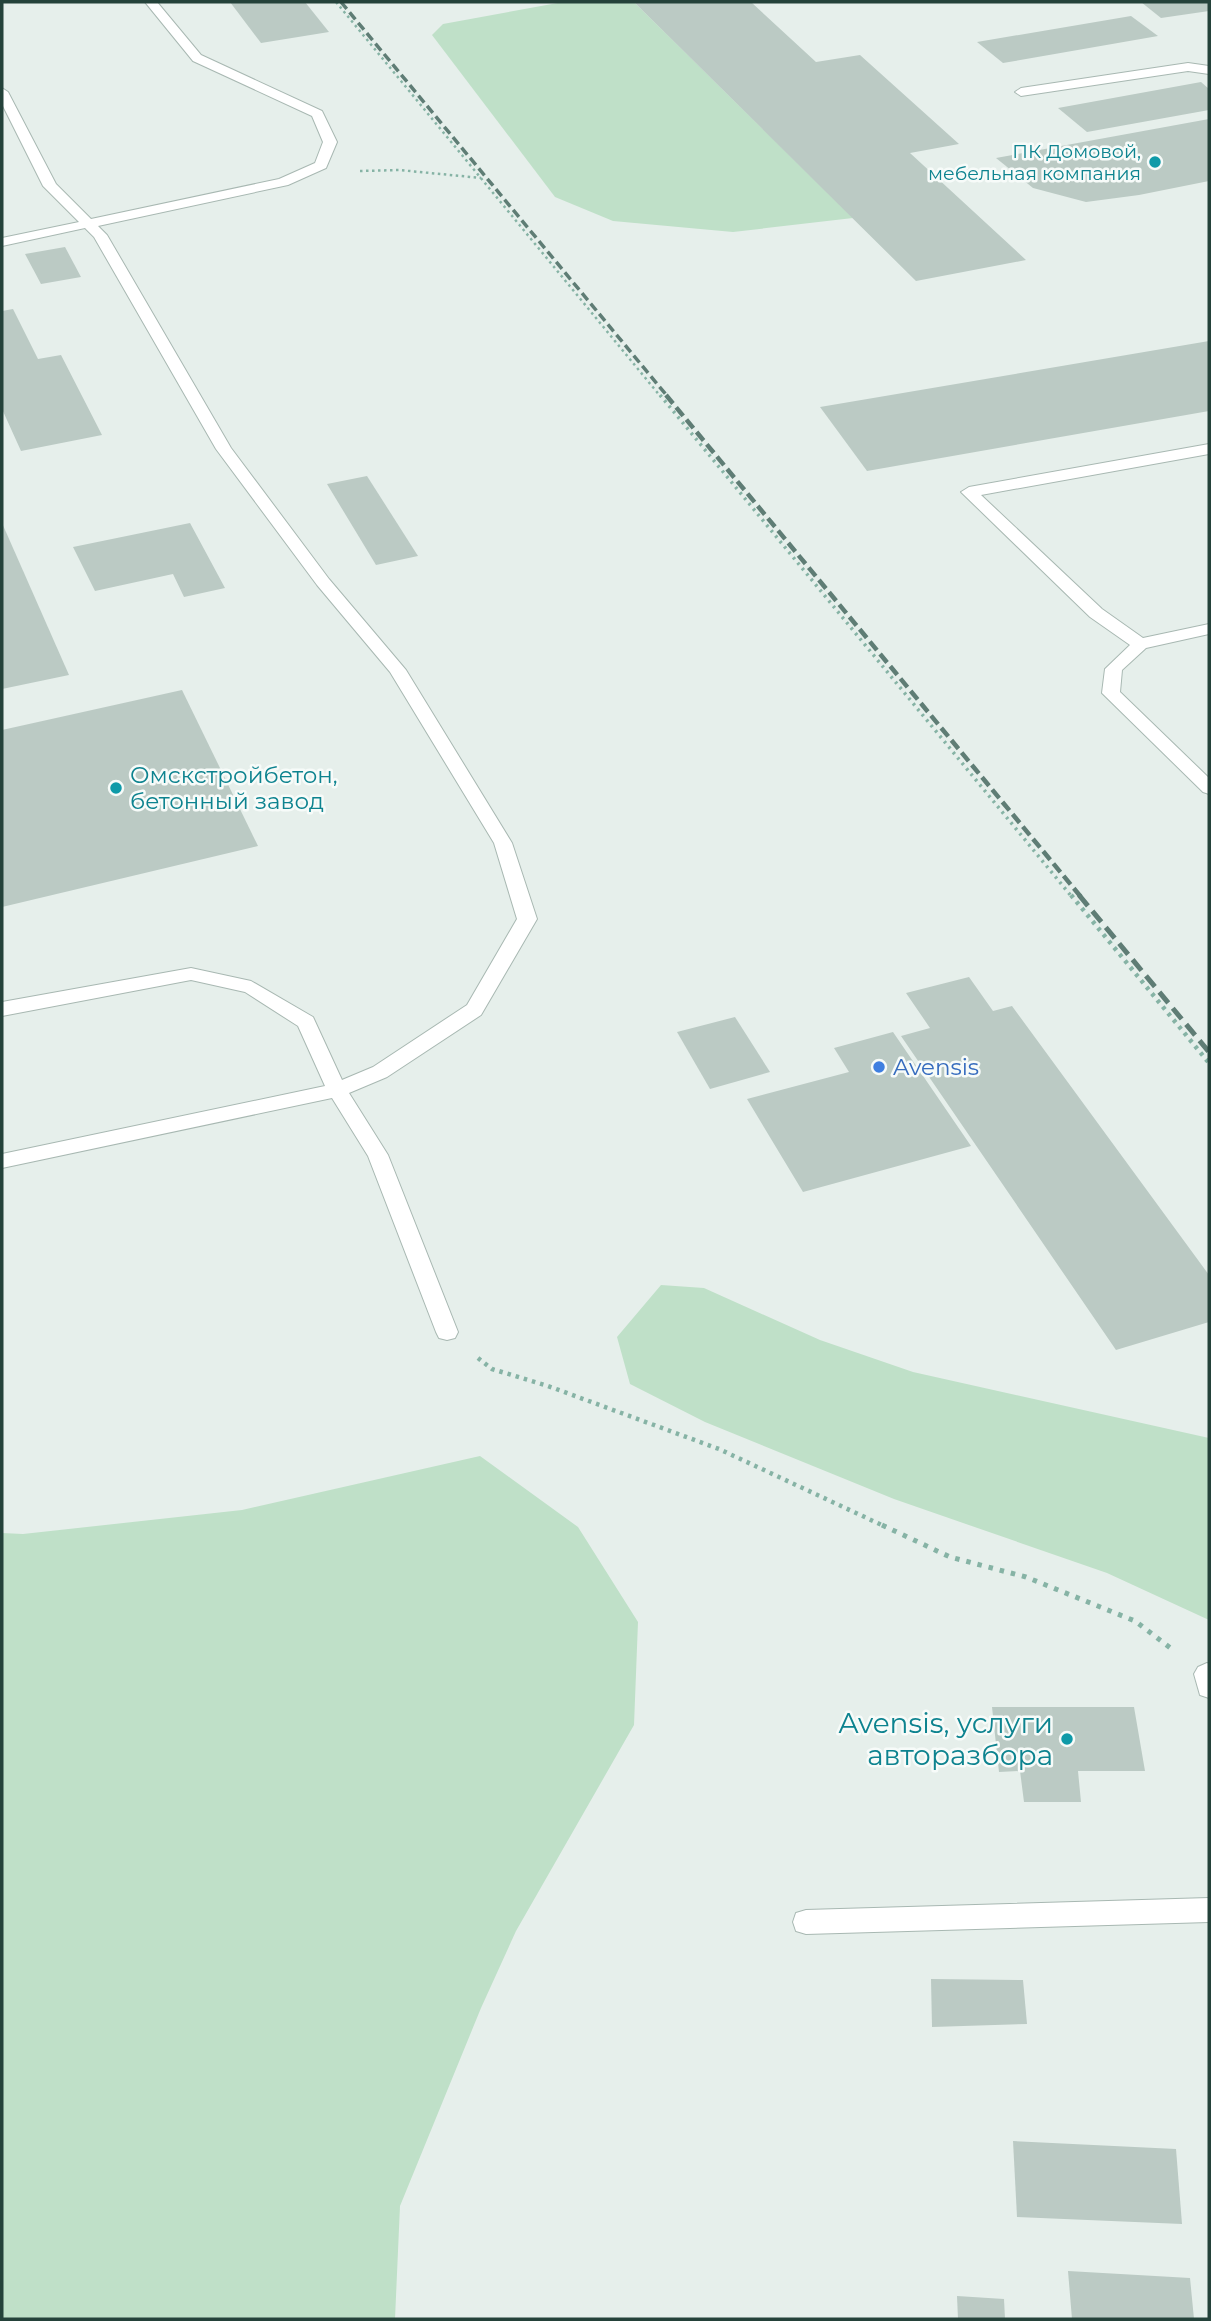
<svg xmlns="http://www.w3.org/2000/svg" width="1211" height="2321" viewBox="0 0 1211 2321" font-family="Montserrat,sans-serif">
<rect width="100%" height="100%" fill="#e6efeb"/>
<g fill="#bfe0c8">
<path d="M563,2H634L853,218L733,232L613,221L555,197L432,35L443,24Z"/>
<path d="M661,1285L704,1288L820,1340L913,1372L1209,1438V1620L1107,1573L894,1499L705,1422L630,1384L617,1337Z"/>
<path d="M480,1456L578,1527L638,1622L634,1725L516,1931L481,2008L400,2206L395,2319H2V1533L23,1534L242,1510Z"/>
</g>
<g fill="#bbcac4">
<path d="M230,2H305L329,32L261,43Z"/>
<path d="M634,2H751L816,62L860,55L959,144L910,153L1026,260L916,281Z"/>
<path d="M1141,2H1209V11L1161,18Z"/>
<path d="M1131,16L1158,36L1003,63L977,42Z"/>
<path d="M1201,82L1209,89V110L1087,132L1058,108Z"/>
<path d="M1209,119V181L1139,195L1086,202L1033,188L996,158Z"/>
<path d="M65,247L81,277L41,284L25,254Z"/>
<path d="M13,309L38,359L61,355L102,435L21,451L2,409V311Z"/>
<path d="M1209,341V411L867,471L820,407Z"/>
<path d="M367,476L418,556L376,565L327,484Z"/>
<path d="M2,523L69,675L2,689Z"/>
<path d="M190,523L225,588L184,597L173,574L95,591L73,547Z"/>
<path d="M182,690L258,846L2,907V730Z"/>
<path d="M969,977L993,1011L1012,1006L1209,1275V1322L1116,1350L901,1036L930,1028L906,993Z"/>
<path d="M735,1017L770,1072L710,1089L677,1032Z"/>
<path d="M893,1032L971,1146L803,1192L747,1099L849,1072L834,1048Z"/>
<path d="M992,1707H1134L1145,1771H1078L1081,1802H1024L1020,1771L999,1772Z"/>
<path d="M931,1979L1023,1980L1027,2024L932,2027Z"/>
<path d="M1013,2141L1176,2149L1182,2224L1017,2217Z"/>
<path d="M1068,2271L1190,2278L1194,2319H1072Z"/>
<path d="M957,2296L1004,2299L1005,2319H958Z"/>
</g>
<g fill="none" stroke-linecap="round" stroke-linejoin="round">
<g stroke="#a8b8b2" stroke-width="2">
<g id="service">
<path d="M145,2H157L201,55L322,111L337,142L326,168L288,185L98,226L107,235L231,448L329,579L406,670L512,843L537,919L481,1015L387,1077L349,1093L388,1155L458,1332L455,1338L447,1340L439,1338L436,1332L368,1156L332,1098L2,1168V1154L325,1086L298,1026L245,992L191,980L2,1016V1002L191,968L251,981L313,1017L342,1080L373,1067L467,1005L517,919L494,843L390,672L317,585L216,449L94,237L85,228L2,246V238L79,222L43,186L2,104V88L8,92L56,184L91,219L279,179L315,163L323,142L312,116L193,61Z"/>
<path d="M1188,63L1209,66V74L1188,71L1021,96L1015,92L1021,88Z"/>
<path d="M1209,444V454L981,495L1102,609L1143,638L1209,624V634L1146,648L1122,670L1120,692L1209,778V794L1203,792L1102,693L1105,669L1130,645L1090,617L961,492L969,487Z"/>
<path d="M1209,1898V1922L806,1934L796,1931L793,1922L796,1913L806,1910Z"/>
</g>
</g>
<g stroke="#a8b8b2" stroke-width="2">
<path id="minor" d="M1207,1663L1209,1664V1698L1200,1695L1194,1674L1198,1667Z"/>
</g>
<g stroke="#86b3a5" stroke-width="2.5" stroke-dasharray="2.5 3.5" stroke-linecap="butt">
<path d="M336,2L661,397"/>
<path d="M360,171L399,170L481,178"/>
</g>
<path stroke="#86b3a5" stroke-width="3.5" stroke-dasharray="2.5 4.5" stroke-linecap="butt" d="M660,395L1072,897"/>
<g stroke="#86b3a5" stroke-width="4.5" stroke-dasharray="3.5 5" stroke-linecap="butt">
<path d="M1071,895L1209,1063"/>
<path d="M478,1358L492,1369L548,1386L719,1449L886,1527"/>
</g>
<path stroke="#86b3a5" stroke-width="5" stroke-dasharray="4.5 7" stroke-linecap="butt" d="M882,1525L950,1557L1026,1577L1135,1621L1173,1650"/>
<use href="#service" fill="#fff" fill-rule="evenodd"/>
<use href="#minor" fill="#fff" fill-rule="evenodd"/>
<path stroke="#5f7d75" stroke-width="3.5" stroke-dasharray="9 4.5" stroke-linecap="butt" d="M341,2L668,397"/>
<path stroke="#5f7d75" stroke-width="4.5" stroke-dasharray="11 5" stroke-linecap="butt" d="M666,395L1081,897"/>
<path stroke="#5f7d75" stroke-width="5" stroke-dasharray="14 7" stroke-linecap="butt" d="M1079,895L1209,1052"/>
</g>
<g fill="#0f9aa8" stroke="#f7fbf9" stroke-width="2.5">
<circle cx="1155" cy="162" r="7"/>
<circle cx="116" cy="788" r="7"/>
<circle cx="1067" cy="1739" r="7"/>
</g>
<circle fill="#3f7fe0" stroke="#f7fbf9" stroke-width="2.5" cx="879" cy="1067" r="7"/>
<g text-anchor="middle" stroke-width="5" stroke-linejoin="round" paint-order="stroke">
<g font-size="19" fill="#0d838f" stroke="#f7fbf9" text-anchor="end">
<text x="1141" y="158">ПК Домовой,<tspan x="1141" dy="22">мебельная компания</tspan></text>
</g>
<g font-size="23" fill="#0d838f" stroke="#f7fbf9" text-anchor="start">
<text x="130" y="783">Омскстройбетон,<tspan x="130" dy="26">бетонный завод</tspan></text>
</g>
<g font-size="23" fill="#366cbe" stroke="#f7fbf9" text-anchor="start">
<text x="893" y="1075">Avensis</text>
</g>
<g font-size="28" fill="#0d838f" stroke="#f7fbf9" text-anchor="end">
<text x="1053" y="1733">Avensis, услуги<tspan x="1053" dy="32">авторазбора</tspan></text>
</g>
</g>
<rect width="1211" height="2321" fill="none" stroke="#24423a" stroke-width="7"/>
</svg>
